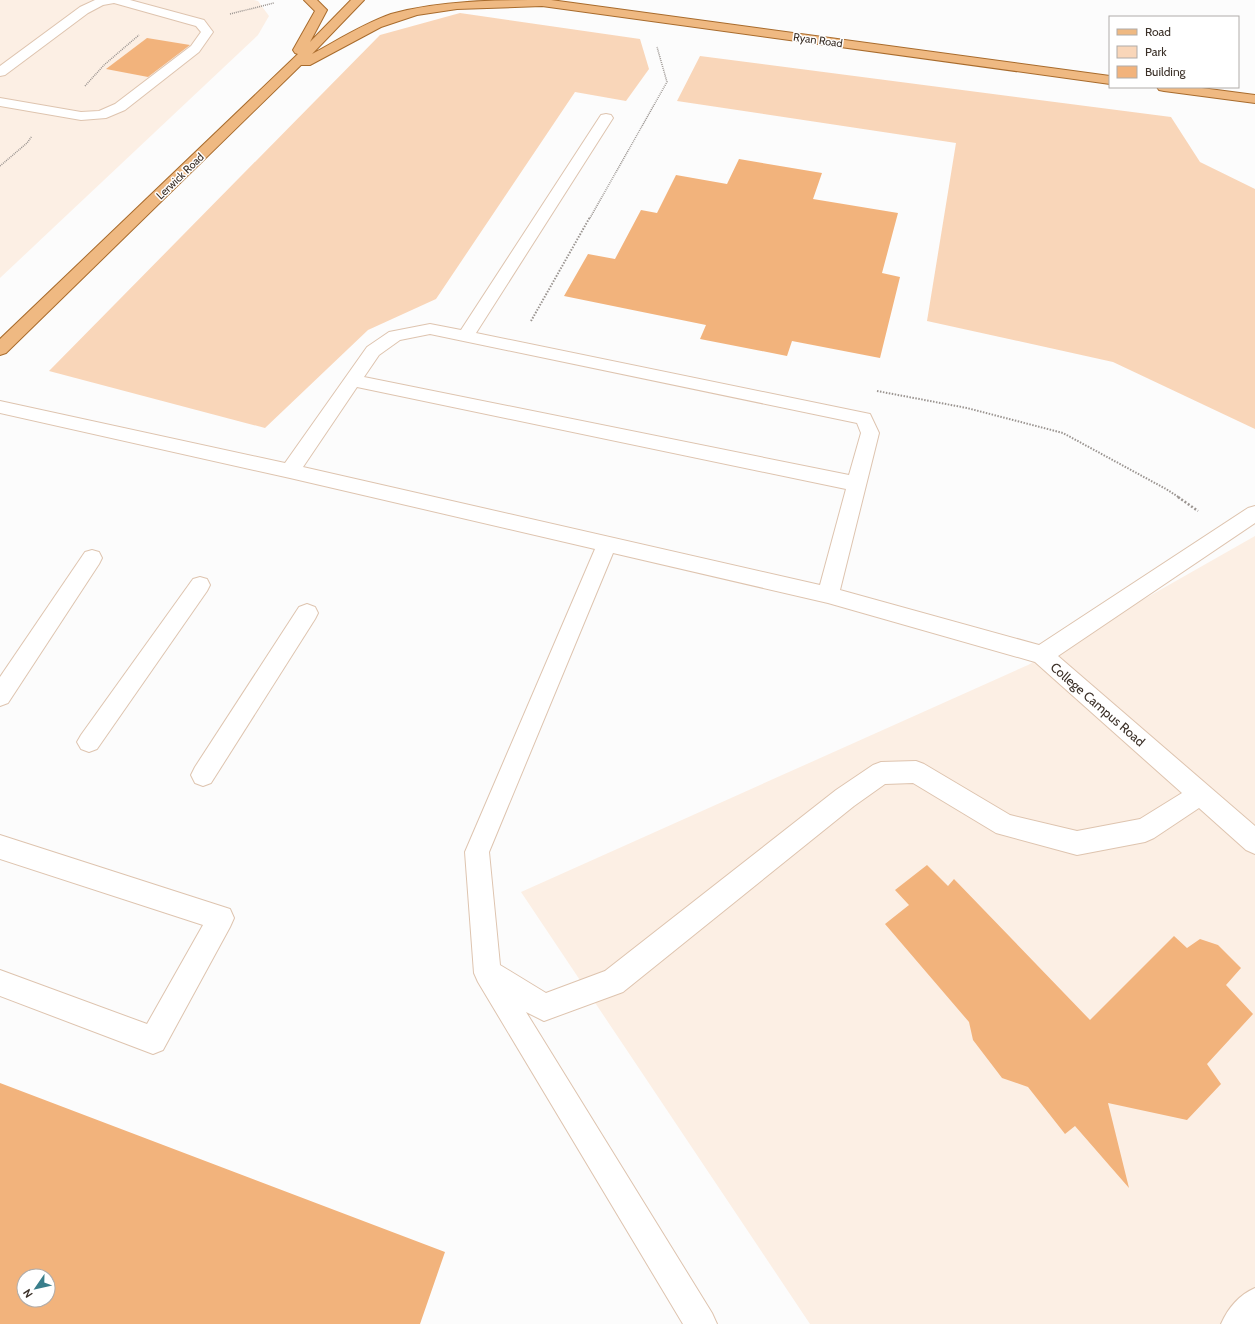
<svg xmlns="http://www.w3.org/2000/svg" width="1255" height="1324" viewBox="0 0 1255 1324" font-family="Cabin,sans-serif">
<rect width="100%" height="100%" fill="#fcfcfc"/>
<g fill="#fcefe4">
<path d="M0,0H254L258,1L269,16L258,35L0,278Z"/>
<path d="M1255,536V1324H810L521,892L1028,665Z"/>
</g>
<g fill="#f9d6b9">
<path d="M460,13L640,39L649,69L626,101L575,92L436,299L368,330L265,428L49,371L380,35Z"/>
<path d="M700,56L1171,117L1200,162L1255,189V429L1113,362L927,321L956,143L677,101Z"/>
</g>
<g fill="#f2b37c" fill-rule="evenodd">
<path d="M147,38L190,45L148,77L106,69Z"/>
<path d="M739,159L822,173L813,199L898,213L882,273L900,277L880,358L792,341L787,356L700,339L706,325L564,296L588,254L615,259L641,210L657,213L676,175L727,184Z"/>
<path d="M927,865L948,886L954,879L1090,1020L1174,936L1187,948L1200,939L1218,945L1241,968L1226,985L1253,1014L1207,1064L1221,1084L1187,1120L1108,1103L1129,1188L1075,1126L1065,1134L1028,1087L1002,1078L973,1040L969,1022L885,924L909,905L895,890Z"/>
<path d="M0,1083L445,1252L420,1324H0ZM24,1276H48V1300H24Z"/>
</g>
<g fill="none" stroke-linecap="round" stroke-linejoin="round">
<g stroke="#dec4af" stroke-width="2">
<g id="minor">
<path d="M95,0H130L204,20L213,32L199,52L125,110L106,118L81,120L0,106V98L81,112L99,111L115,104L191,46L201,32L196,26L114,3L103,5L88,13L5,75L0,76V66L80,7Z"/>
<path d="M606,114L611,115L613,118L476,333L870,414L879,433L840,590L1039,645L1248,508L1255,506V523L1058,656L1255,826V854L1246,850L1199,808L1154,838L1145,842L1077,855L996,833L913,783L885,784L854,806L623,992L544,1021L526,1012L712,1313L717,1324H683L478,982L474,973L465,852L595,549L290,478L0,413V401L285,463L367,347L389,332L430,324L461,330L599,118L601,115ZM430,334L857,423L861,433L849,475L364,377L379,355L400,340ZM357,387L846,489L820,585L303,467ZM613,553L828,603L1035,662L1182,793L1140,819L1077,831L1010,815L924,764L916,761L881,762L873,765L836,790L605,971L546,993L500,965L489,852Z"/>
<path d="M92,550L99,552L102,558L99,564L8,703L0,706V677L85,552Z"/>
<path d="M200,577L207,579L210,585L207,591L97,749L89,752L81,749L77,742L81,735L193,579Z"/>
<path d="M307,604L315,607L318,613L315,619L211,783L203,786L195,783L191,775L195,767L299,607Z"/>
<path d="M0,835L230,909L234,918L230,927L163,1050L153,1054L0,996V970L147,1024L203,925L0,859Z"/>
<path d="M1255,1288V1324H1221C1228,1308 1239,1295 1255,1288Z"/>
</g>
</g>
<g stroke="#a86b2c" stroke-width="2">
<g id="major">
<path d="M304,0H317L327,10L310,42L351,0H364L312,54C338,40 363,24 391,14C441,0 498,0 551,0L1110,76V84L542,6L457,9L417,15L381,27L310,65H301L6,353L0,355V339L298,54L295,53L293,50L315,11Z"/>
<path d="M1157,87H1194L1255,95V103L1164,91L1159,90Z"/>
</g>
</g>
<g stroke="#9a9490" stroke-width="1.5" stroke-dasharray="1 1" stroke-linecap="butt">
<path d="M230,14L274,3"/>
<path d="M85,86L104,65L139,35"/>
<path d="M0,166L27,143L32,136"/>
<path d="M590,218L667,82L657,47"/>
</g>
<g stroke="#9a9490" stroke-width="2" stroke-dasharray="1.5 1.5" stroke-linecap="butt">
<path d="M531,321L590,217"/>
<path d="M877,391L967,408L1063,433L1166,489L1180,498"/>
</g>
<path stroke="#9a9490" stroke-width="2.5" stroke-dasharray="2 2" stroke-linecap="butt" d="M1178,497L1198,511"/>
<use href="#minor" fill="#fff" fill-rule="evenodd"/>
<use href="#major" fill="#efb982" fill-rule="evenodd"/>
</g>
<g text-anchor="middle" stroke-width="3" stroke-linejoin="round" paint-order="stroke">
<g font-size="11" fill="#3a2f27" stroke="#fff">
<text transform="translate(818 40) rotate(8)" y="4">Ryan Road</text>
<text transform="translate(180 176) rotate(-44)" y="4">Lerwick Road</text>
</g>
<g font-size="13" fill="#3a2f27" stroke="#fff">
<text transform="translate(1098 704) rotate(41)" y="5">College Campus Road</text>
</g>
</g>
<rect x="1109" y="16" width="130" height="72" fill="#ffffff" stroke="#b0aca9"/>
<rect x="1117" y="29" width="20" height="6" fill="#efb982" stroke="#b0aca9"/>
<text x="1145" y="36" font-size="12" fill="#3a2f27">Road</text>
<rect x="1117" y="46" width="20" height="12" fill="#f9d6b9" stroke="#b0aca9"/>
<text x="1145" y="56" font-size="12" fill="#3a2f27">Park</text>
<rect x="1117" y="66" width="20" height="12" fill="#f2b37c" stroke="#b0aca9"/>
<text x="1145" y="76" font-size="12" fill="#3a2f27">Building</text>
<g transform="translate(36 1288) rotate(236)"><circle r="19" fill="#ffffff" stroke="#b0aca9"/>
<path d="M0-3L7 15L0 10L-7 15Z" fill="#397e8b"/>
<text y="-6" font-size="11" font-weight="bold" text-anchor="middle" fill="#3a2f27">N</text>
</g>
</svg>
